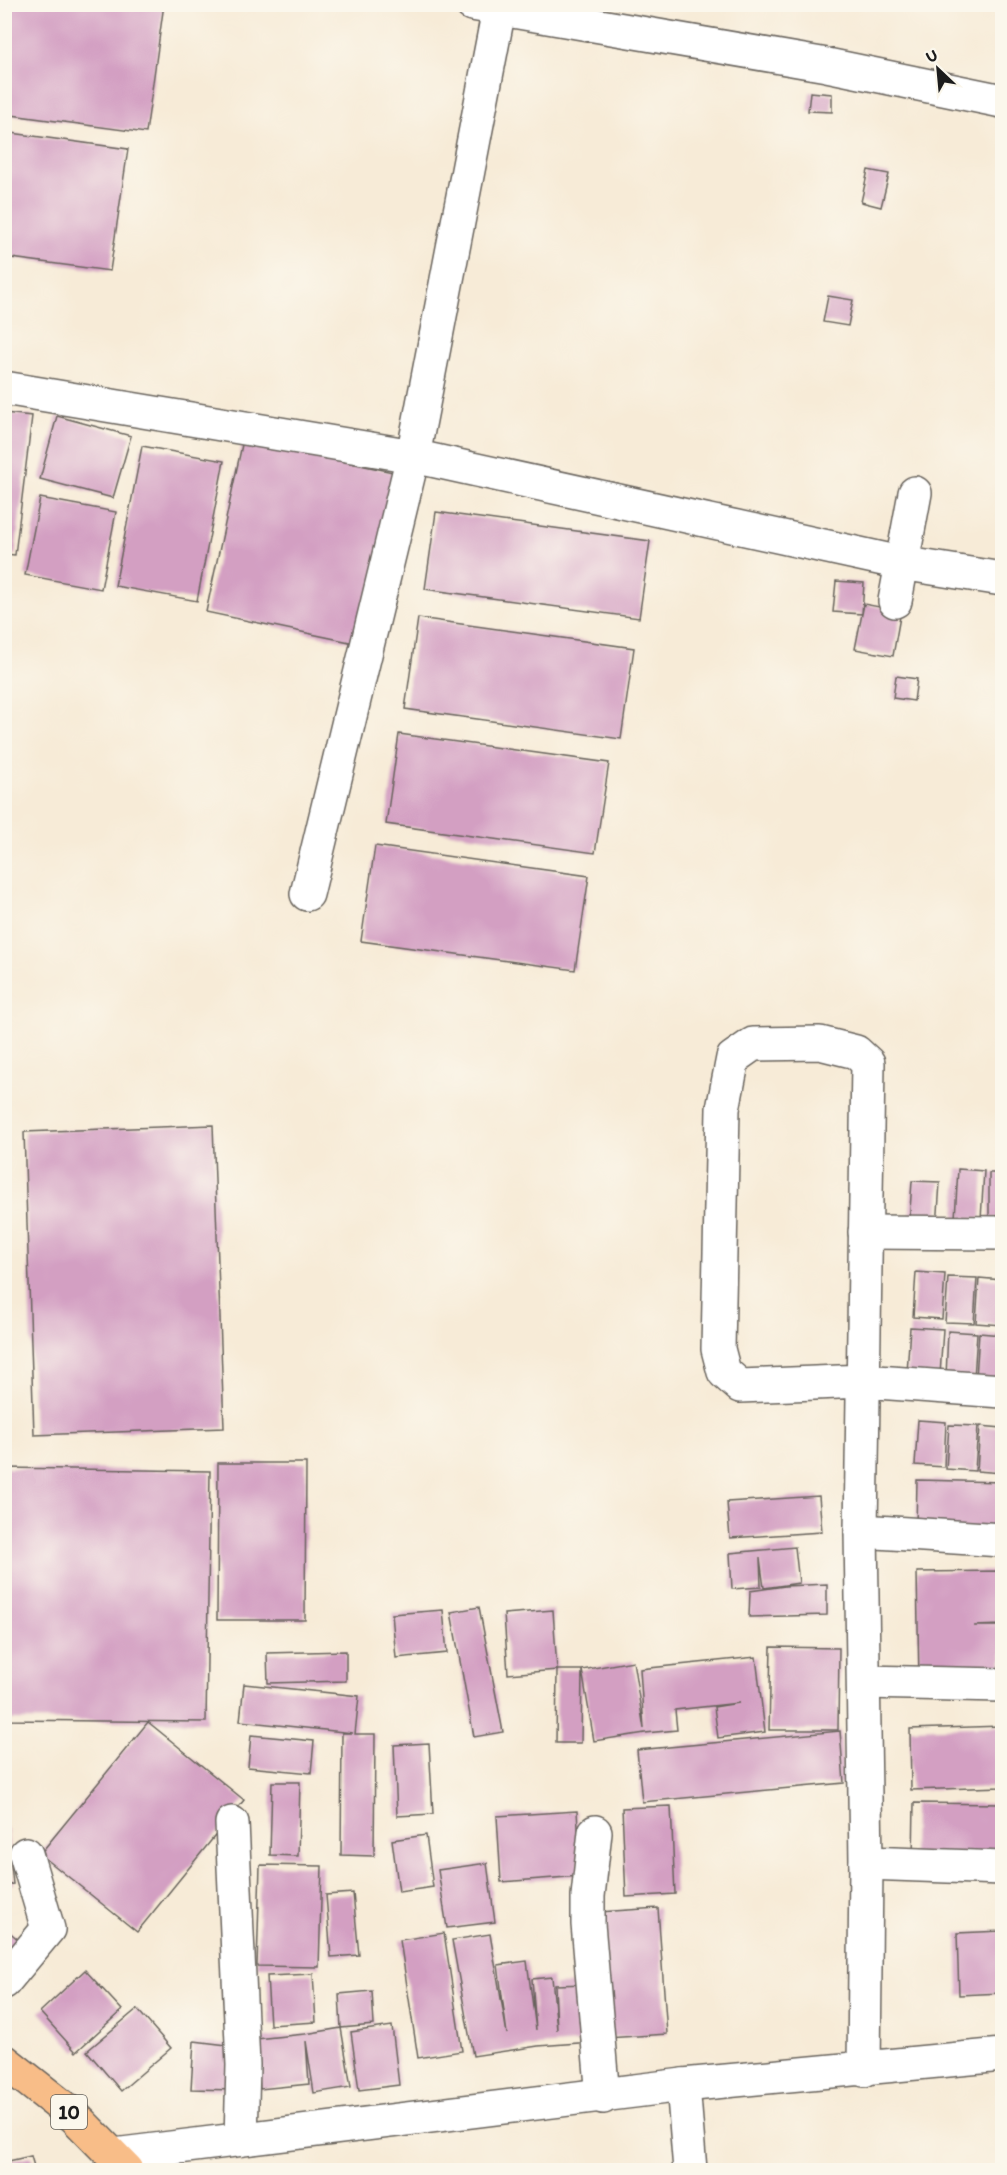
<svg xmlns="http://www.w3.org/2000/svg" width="1007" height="2175" viewBox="0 0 1007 2175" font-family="Itim,sans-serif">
<rect width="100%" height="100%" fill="#fbf7ec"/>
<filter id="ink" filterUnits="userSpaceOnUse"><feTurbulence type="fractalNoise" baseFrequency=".0167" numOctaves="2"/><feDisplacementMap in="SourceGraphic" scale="12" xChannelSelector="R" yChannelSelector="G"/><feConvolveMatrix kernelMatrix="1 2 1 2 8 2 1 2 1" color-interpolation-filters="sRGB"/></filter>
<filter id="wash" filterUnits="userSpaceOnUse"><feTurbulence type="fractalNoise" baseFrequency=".008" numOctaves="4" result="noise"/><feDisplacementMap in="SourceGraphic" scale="24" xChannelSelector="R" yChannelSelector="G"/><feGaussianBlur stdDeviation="1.35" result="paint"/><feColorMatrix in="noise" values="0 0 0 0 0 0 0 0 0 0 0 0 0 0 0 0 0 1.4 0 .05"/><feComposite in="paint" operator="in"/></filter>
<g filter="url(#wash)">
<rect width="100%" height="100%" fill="#f7ebd7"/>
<g id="blocks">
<g fill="#d39fc2">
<path d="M4,4H164L146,133L4,114Z"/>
<path d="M810,92L832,94V112L808,111Z"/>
<path d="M4,132L128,149L110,271L4,257Z"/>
<path d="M868,170L889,174L881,207L861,202Z"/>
<path d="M828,296L853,300L848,326L823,322Z"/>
<path d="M4,413L32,416L15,555L4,554Z"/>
<path d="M57,416L131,436L113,498L40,479Z"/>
<path d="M243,440L402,474L364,645L206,612Z"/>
<path d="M142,446L224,461L197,601L115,586Z"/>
<path d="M40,498L116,512L101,589L25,575Z"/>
<path d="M436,512L650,541L639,618L425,589Z"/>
<path d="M836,581L864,583L862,614L864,604L901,611L893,656L855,649L862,614L833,612Z"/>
<path d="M418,618L634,648L621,739L405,709Z"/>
<path d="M896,676L917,679L914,701L893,698Z"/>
<path d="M399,734L609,763L595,853L386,824Z"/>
<path d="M375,846L589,876L575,970L361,941Z"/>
<path d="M213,1125L224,1428L34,1435L24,1132Z"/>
<path d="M958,1169L984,1171L981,1219L955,1218Z"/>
<rect x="989" y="1173" width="13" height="45"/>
<path d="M912,1181L940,1182L937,1228L909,1225Z"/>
<path d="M916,1272L945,1274L942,1319L913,1317Z"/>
<path d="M948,1277L977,1278L974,1323L945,1322Z"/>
<path d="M979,1278L1002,1280V1325L976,1323Z"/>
<path d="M910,1327L943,1329L940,1375L907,1373Z"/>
<path d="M948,1331L977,1333L974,1378L946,1377Z"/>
<path d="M979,1333L1002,1335V1380L976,1378Z"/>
<path d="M918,1420L946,1422L944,1467L915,1465Z"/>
<path d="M949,1425L978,1426L975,1471L946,1469Z"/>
<path d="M980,1426L1002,1428V1473L977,1471Z"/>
<path d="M218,1463H306L305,1620H217Z"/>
<path d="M4,1468L210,1471L206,1722L4,1720Z"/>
<path d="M917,1480L1002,1482V1530L916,1528Z"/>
<path d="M819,1496L822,1532L730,1538L727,1502Z"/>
<path d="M795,1547L799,1583L764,1588L760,1558L761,1587L732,1589L730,1553Z"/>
<path d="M1002,1571V1625L974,1626H1002V1678L919,1680L917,1572Z"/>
<path d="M827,1584V1615L749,1617L750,1591L785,1586Z"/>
<path d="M479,1607L503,1732L474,1737L451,1612Z"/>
<path d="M443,1610L447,1653L396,1658L392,1614Z"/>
<path d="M553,1610L557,1670L508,1674L504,1614Z"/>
<path d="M771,1647L839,1648L838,1730H769Z"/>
<path d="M346,1651V1681L268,1683L267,1653Z"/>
<path d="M756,1657L765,1732L718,1738L714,1707L739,1703L675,1710L677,1730L645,1733L594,1741L582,1670L581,1743H556L557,1670H582L633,1661L644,1729L640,1669Z"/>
<path d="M244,1684L359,1696L355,1734H375L374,1856L341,1855L342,1733H353L240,1721Z"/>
<path d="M148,1722L244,1800L137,1932L40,1854Z"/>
<path d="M1002,1726V1787L911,1790L910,1729Z"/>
<path d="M840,1731L844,1783L642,1802L637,1750Z"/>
<path d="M251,1735L314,1741L311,1773L248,1767Z"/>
<path d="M429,1743L433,1814L397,1816L394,1745Z"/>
<path d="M272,1782H300L298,1856L270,1855Z"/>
<path d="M914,1803L1002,1804V1859H913Z"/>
<path d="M671,1806L675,1894L626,1897L622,1808Z"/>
<path d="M577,1811L581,1876L501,1882L497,1816Z"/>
<path d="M4,1828H7L13,1884L4,1885Z"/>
<path d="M426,1835L433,1887L399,1892L392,1840Z"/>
<path d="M487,1863L495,1922L447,1928L438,1870Z"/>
<path d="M260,1865L322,1866L319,1967L257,1966Z"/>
<path d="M353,1893L359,1955L331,1957L326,1895Z"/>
<path d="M658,1908L667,2034L607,2038L599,1912Z"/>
<path d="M4,1927L23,1944L4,1960Z"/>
<path d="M1002,1931V1993L959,1995L957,1933Z"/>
<path d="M444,1933L462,2051L418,2058L400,1940Z"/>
<path d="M490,1934L507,2034L498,1965L527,1961L536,2030L532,1979L552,1977L557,2030L555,1985L589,1984L592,2042L538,2046L473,2056L452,1940Z"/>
<path d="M85,1970L122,2010L76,2052L40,2012Z"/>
<path d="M313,1974L316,2022L270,2025L267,1976Z"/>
<path d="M372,1991L374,2025L341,2028L351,2087L314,2093L306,2041L309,2084L260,2089L256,2039L305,2034L341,2028L339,1994Z"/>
<path d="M137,2009L171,2048L121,2091L87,2051Z"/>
<path d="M392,2026L399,2085L359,2090L351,2032Z"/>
<path d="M194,2041L235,2046L236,2090L191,2089Z"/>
<path d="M31,2156L35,2170H4V2162Z"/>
</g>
</g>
</g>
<g filter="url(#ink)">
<use href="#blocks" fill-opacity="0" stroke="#69645d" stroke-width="1.5"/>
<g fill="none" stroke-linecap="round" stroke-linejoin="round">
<g stroke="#69645d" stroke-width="36">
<g id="minor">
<path d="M472,4L827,65L1002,101"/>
<path d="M4,388L413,456L500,4"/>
<path d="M895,601L915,493"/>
<path d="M307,894L413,456L901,563L1002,579"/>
<path d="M865,1232L1002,1233"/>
<path d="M861,1531L1002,1540"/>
<path d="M864,1682L1002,1685"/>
<path d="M232,1823L243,2065L241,2139"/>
<path d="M595,1832L588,1896V1924L603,2097"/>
<path d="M866,1863L1002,1868"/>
<path d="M4,1982L48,1929L26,1854"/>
<path d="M864,2070L866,1863L861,1531L868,1063L856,1052L820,1043L753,1044L733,1058L723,1109L718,1349L724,1372L740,1386L863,1381L1002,1391"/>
<path d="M683,2085L690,2170"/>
<path d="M114,2155L683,2085L1002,2055"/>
</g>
</g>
<g stroke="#69645d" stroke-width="36">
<path id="highway" d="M4,2061L74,2116L127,2170"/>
</g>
<use href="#minor" stroke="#fff" stroke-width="33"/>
<use href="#highway" stroke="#f8bd88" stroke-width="33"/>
</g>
</g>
<g text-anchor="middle" stroke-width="4.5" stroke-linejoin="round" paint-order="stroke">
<rect fill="#fbf7ec" stroke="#5f5e5a" stroke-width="1.5" x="51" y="2095" width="36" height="34" rx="4.5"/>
<g font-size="20" font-weight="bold" fill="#1c1c1c">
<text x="69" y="2119">10</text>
</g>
</g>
<rect width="1007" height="2175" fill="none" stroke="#fbf7ec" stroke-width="24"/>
<g transform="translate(938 69) rotate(334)" stroke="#fbf7ec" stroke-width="4.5" paint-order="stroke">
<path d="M0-4.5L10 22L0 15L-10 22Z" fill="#1c1c1c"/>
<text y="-9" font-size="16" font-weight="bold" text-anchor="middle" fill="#1c1c1c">U</text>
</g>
</svg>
